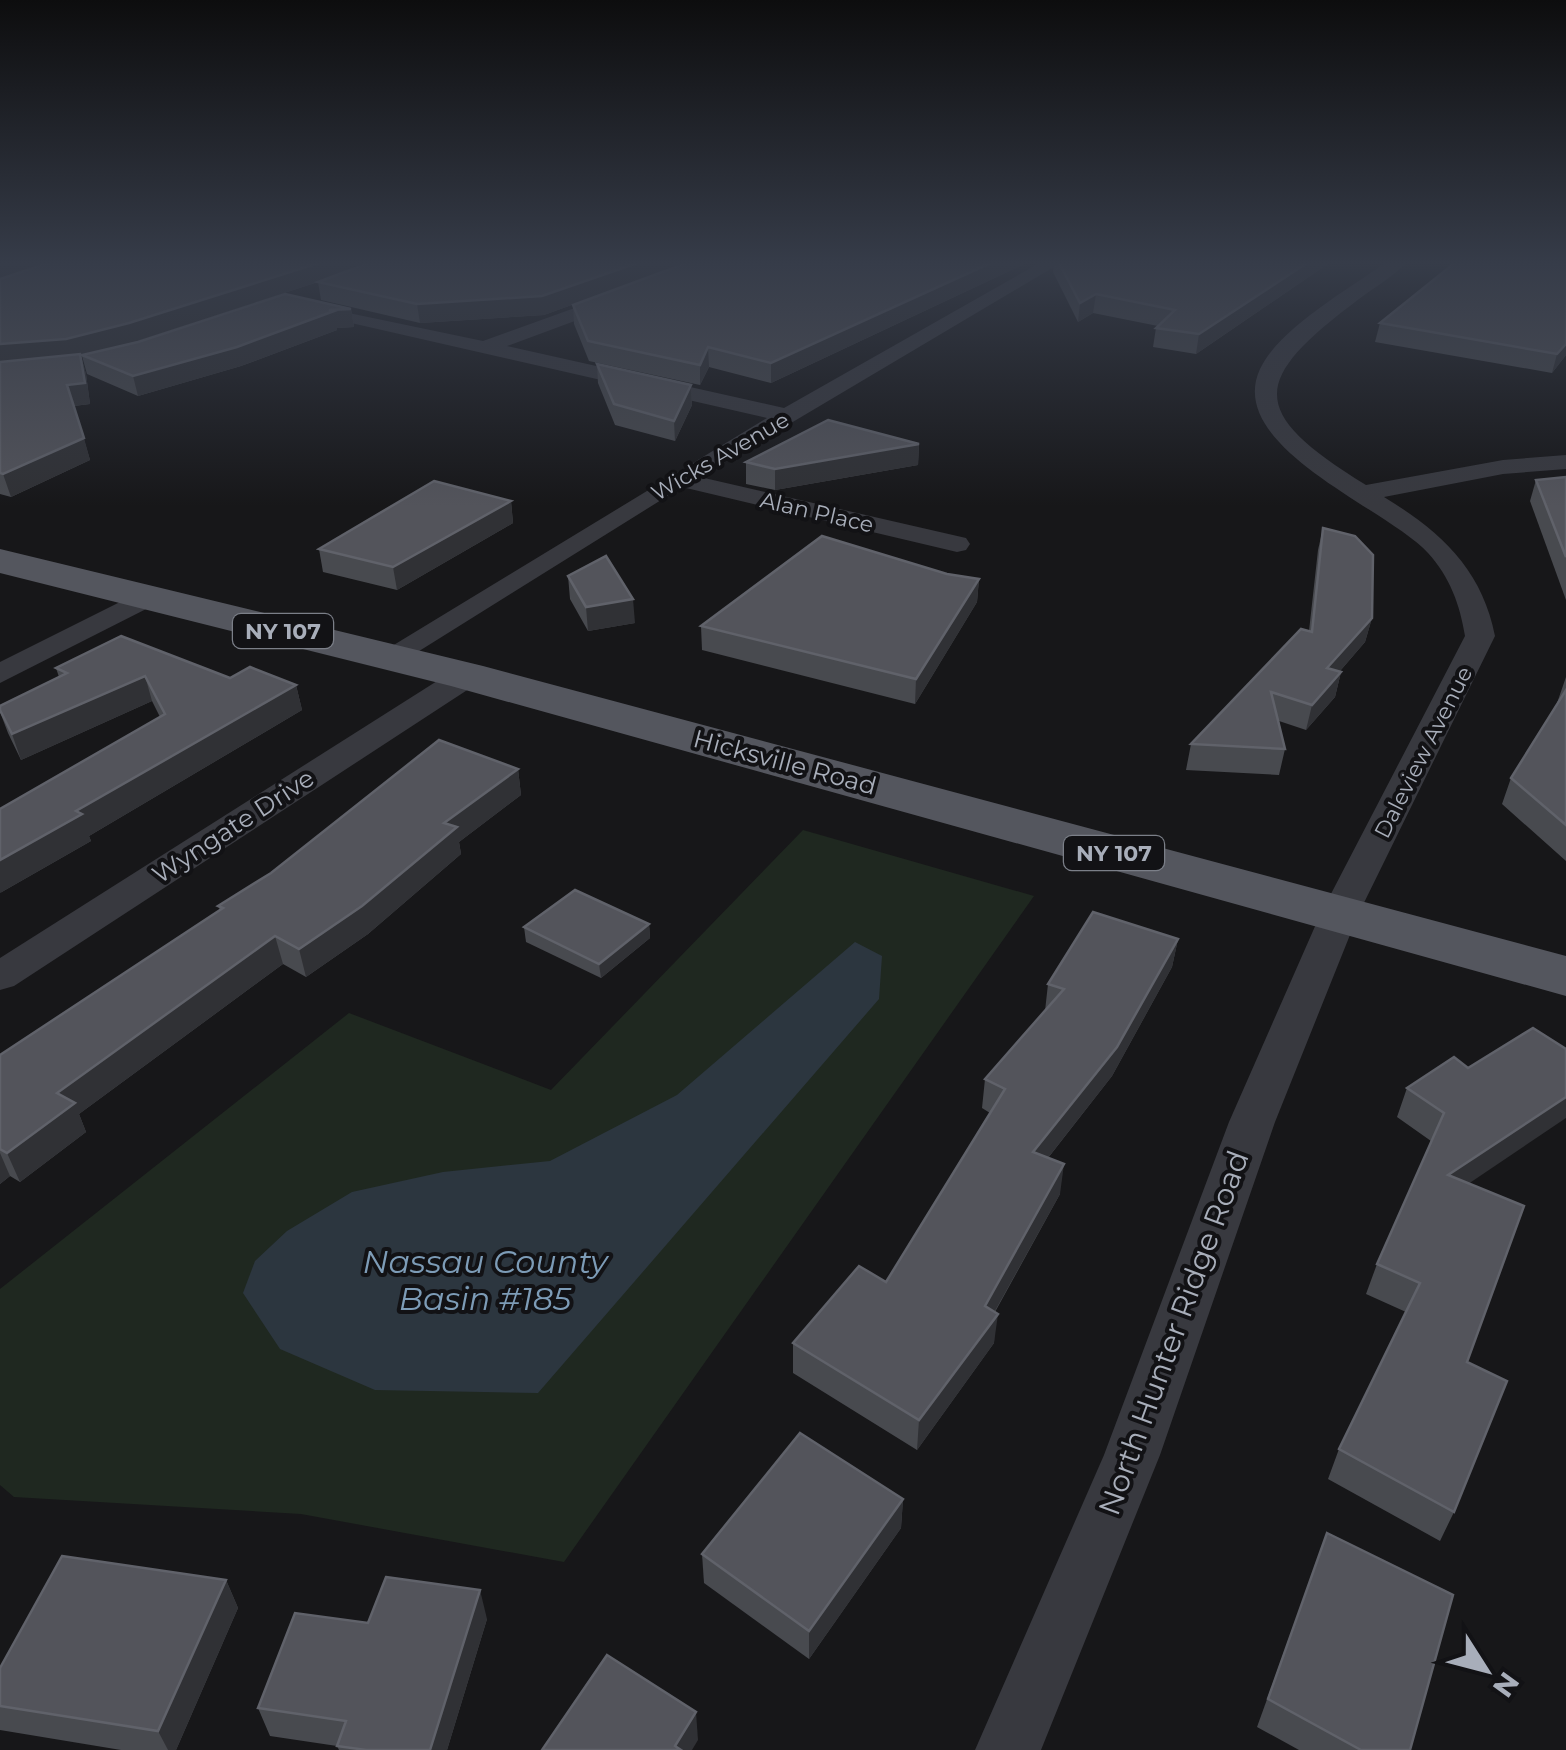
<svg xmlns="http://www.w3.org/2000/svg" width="1566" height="1750" viewBox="0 0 1566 1750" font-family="Montserrat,sans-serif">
<rect width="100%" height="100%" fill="#171719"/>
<path fill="#1f2820" d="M803,830L1034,896L564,1562L301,1514L14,1497L0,1485V1289L349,1013L551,1090Z"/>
<path fill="#2c363f" d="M855,942L882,956L879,999L538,1393L375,1390L280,1349L243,1293L255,1261L287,1231L352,1192L443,1172L550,1161L677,1095Z"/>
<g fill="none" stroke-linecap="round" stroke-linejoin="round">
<g fill="#38393f" fill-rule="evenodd">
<path d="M1043,261H1064L700,477L966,538L970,544L966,550L957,552L682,487L400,663H378L374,657L767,418L303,312L293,306L296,302L483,341L619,292L626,294V302L507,346L784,408Z"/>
<path d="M1388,261H1408C1394,276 1375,287 1359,299C1251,380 1246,411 1366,485L1503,460L1566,455V469L1503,474L1384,497C1440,531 1482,569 1495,636L1358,915L1275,1122L1160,1455L1041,1750H975L1104,1455L1229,1122L1320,915L1465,636C1460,605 1450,577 1428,553C1387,508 1224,447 1260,369C1279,328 1352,287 1388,261Z"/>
<path d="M146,589L160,598L156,604L0,683V662Z"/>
<path d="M467,667L483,676L478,683L14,986L0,990V958L456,669Z"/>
</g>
<path fill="#54565e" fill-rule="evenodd" d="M0,549L483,666L1566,956V996L451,686L0,573Z"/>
</g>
<g fill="#484a4f">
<path d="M0,261H1031L771,383L709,367L700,385L589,361L574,324L573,305L668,270L544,315L420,323L321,300L318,282L134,342L351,309L354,327L337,328V330L241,366L138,396L87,374L82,356H81L86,374L90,404L74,406L90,460L11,497L0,494Z"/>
<path d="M1054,261H1332L1196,354L1153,347L1156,328L1158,326L1093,313L1078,322L1053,272Z"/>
<path d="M1566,261V355L1552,373L1375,342L1380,323Z"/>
<path d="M597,364L691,385L692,405L675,441L615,425L598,383Z"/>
<path d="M919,444L918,465L775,490L746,484V462Z"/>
<path d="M1566,477V600L1530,501L1536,480Z"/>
<path d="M511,501L513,523L397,590L323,572L319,549Z"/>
<path d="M1323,528L1372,618L1365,642L1340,671L1341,672L1335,697L1306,730L1279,721L1285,749L1279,775L1186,770L1191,744L1309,631L1318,550Z"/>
<path d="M947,574L979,579L977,602L915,704L702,650L701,626Z"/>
<path d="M568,576L635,623L588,631L570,599Z"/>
<path d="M56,668L230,678L296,685L302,710L89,836L91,841L0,893L160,717L152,701L21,760L8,733L0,712L59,677Z"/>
<path d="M1566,677V861L1502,804L1511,778L1556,706Z"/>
<path d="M518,769L521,795L459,842L461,854L368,934L306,977L283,964L79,1114L86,1132L20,1182L10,1176L0,1184V1055L220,910L218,906Z"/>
<path d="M649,924L650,938L601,978L526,942L524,927Z"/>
<path d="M1178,939L1172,967L1112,1076L1048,1158L1060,1194L995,1312L994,1343L917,1450L793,1373V1343L886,1282L990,1113L982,1108L985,1079L1045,1011L1048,984Z"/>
<path d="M1454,1057L1468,1183L1467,1362L1454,1512L1440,1541L1328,1479L1339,1449L1406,1312L1366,1294L1377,1264L1431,1141L1397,1117L1407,1088Z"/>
<path d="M903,1499L901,1528L809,1659L704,1583L702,1554Z"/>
<path d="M1327,1533L1410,1750H1299L1257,1727Z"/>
<path d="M226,1580L238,1608L176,1750H121L0,1730V1668Z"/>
<path d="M487,1619L447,1750H339L337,1746L270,1736L258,1708L368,1623Z"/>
</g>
<g fill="#303135">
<path d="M3,261H67L0,281V262Z"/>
<path d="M325,261H382L134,342L81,356L86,374L90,404L73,406L0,364V344Z"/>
<path d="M643,261H693L544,315L420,323L417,304Z"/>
<path d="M995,261H1031L771,383V363Z"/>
<path d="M1310,261H1332L1196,354L1199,334Z"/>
<path d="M1096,294L1093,313L1078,322L1080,303Z"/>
<path d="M351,309L354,327L337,328V330L241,366L138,396L133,376L329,310Z"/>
<path d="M1566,344V355L1552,373L1557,354Z"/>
<path d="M708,347L709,367L700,385V365Z"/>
<path d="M691,385L692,405L675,441L674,421Z"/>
<path d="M84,438L90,460L11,497L3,474Z"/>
<path d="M919,444L918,465L775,490V469Z"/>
<path d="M511,501L513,523L397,590L393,567Z"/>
<path d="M979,579L977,602L915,704L916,679Z"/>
<path d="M633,599L635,623L588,631L586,607Z"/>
<path d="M1372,618L1365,642L1321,693L1327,668Z"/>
<path d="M1341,672L1335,697L1306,730L1312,705Z"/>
<path d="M145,676L152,701L21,760L12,734Z"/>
<path d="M296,685L302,710L89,836L91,841L0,893V860L76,811Z"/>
<path d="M518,769L521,795L459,842L461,854L368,934L306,977L299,949L444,823Z"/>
<path d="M649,924L650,938L601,978L599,964Z"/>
<path d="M275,936L283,964L79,1114L86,1132L20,1182L7,1153L57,1093Z"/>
<path d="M1178,939L1172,967L1112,1076L1029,1182L1033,1152Z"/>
<path d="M1566,1097V1118L1437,1205L1448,1175Z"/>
<path d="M0,1153L10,1176L0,1184Z"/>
<path d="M1064,1164L1060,1194L981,1336L985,1306Z"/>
<path d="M998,1314L994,1343L917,1450L919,1420Z"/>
<path d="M903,1499L901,1528L809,1659V1631Z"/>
<path d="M226,1580L238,1608L176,1750H168L158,1731Z"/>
<path d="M480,1590L487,1619L447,1750H430Z"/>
<path d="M696,1712L698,1740L692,1750H675V1746Z"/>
</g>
<g fill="#53545b" stroke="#60626a" stroke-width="2.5">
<path d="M54,261H325L129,323L66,339L0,344V279Z"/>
<path d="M374,261H643L542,296L417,304L318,282Z"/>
<path d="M692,261H995L771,363L708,347L700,365L588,341L573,305Z"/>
<path d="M1058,261H1310L1199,334L1156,328L1175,310L1096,294L1080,303Z"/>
<path d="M1457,261H1566V344L1557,354L1380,323Z"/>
<path d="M285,294L351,309L329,310L334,311L237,347L133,376L82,355L138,342Z"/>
<path d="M80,354L85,383L67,385L84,438L3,474L0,473V362Z"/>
<path d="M597,364L691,385L674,421L614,404Z"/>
<path d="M828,420L919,444L775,469L746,462Z"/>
<path d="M1566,477V557L1536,480Z"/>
<path d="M434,481L511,501L393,567L319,549Z"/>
<path d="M1323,528L1355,536L1373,555L1372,618L1327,668L1341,672L1312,705L1271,692L1285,749L1191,744L1301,629L1312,632Z"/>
<path d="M822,536L947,574L979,579L916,679L701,626Z"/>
<path d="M606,556L633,599L586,607L568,576Z"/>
<path d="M121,636L230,678L250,667L296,685L76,811L82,814L0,860V809L165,714L145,676L12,734L0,710V706L67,673L56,668Z"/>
<path d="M1566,690V825L1511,778Z"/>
<path d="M439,740L518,769L444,823L457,827L362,906L299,949L275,936L57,1093L75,1103L7,1153L0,1149V1055L223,908L218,906L271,873Z"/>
<path d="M575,890L649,924L599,964L524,927Z"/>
<path d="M1093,912L1178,939L1117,1047L1033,1152L1064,1164L985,1306L998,1314L919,1420L793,1343L859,1266L886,1282L1005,1089L985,1079L1064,989L1048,984Z"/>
<path d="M1533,1028L1566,1049V1097L1448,1175L1524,1206L1467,1362L1507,1381L1454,1512L1339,1449L1420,1283L1377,1264L1444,1113L1407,1088L1454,1057L1468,1068Z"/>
<path d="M800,1433L903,1499L809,1631L702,1554Z"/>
<path d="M1327,1533L1453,1595L1410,1750H1361L1268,1699Z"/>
<path d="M62,1556L226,1580L158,1731L0,1706V1668Z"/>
<path d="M386,1577L480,1590L430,1750H366L337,1746L346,1721L258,1708L295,1613L368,1623Z"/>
<path d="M607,1655L696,1712L675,1746L681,1750H542Z"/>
</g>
<linearGradient id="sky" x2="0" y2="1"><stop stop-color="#0d0d0e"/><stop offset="0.52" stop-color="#363c49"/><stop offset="1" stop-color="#363c49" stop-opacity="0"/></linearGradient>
<rect width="1566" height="506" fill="url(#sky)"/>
<g text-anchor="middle" stroke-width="8" stroke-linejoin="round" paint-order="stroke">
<g font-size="22" fill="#a8aeba" stroke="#121215">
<text transform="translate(720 456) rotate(-30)" y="8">Wicks Avenue</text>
<text transform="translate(817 512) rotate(13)" y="8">Alan Place</text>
<text transform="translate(1423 752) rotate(-63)" y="8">Daleview Avenue</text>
</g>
<g fill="#121215" stroke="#7b7f88" stroke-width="2.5">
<rect x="233" y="614" width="100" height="34" rx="8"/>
<rect x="1064" y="836" width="100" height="34" rx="8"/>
</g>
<g font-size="22" font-weight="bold" fill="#a8aeba">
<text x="283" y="639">NY 107</text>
<text x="1114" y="861">NY 107</text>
</g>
<g font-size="25" fill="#a8aeba" stroke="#121215">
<text transform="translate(785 762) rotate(15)" y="9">Hicksville Road</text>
<text transform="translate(233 826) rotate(-33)" y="9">Wyngate Drive</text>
</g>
<g font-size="30" fill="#a8aeba" stroke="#121215">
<text transform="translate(1174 1333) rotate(-70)" y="10">North Hunter Ridge Road</text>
</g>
<g font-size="32" font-style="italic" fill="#7d9cb7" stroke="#121215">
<text x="485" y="1273">Nassau County<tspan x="485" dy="37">Basin #185</tspan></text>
</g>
</g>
<g transform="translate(1486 1670) rotate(126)" stroke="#121215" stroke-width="8" paint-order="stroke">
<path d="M0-8L18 38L0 25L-18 38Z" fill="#a8aeba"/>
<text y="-15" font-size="28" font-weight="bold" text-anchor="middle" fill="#a8aeba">N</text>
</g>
</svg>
